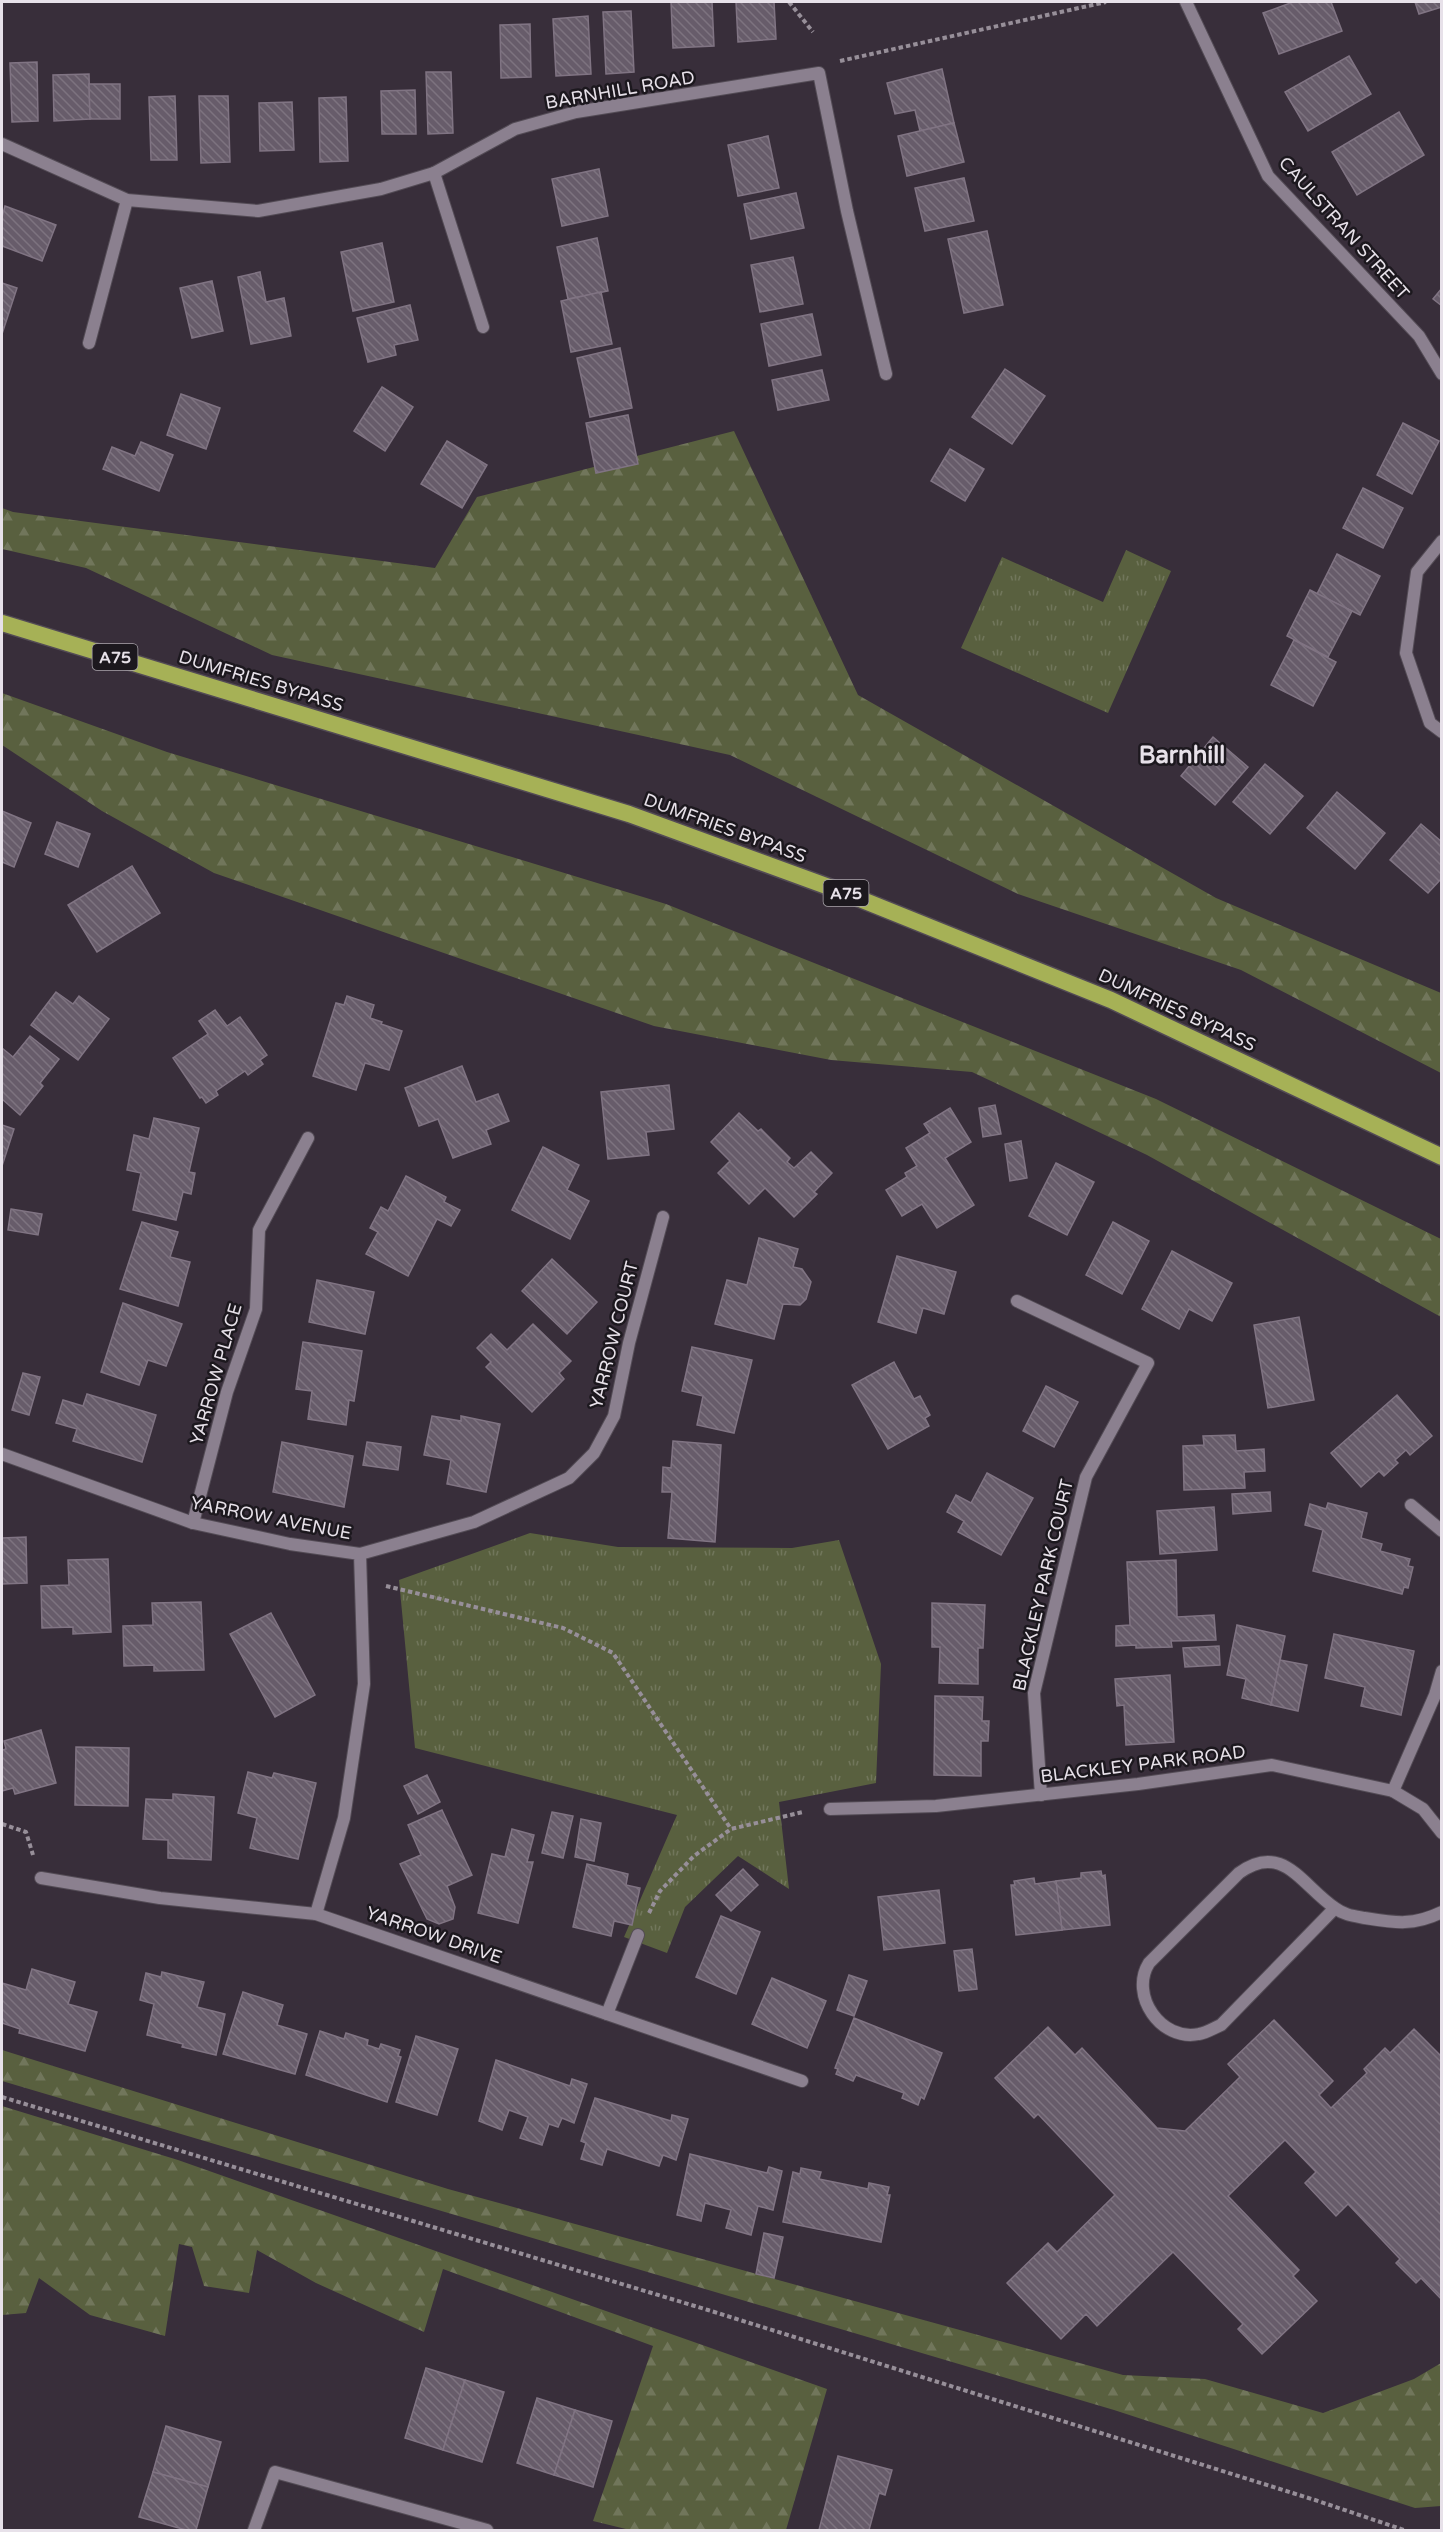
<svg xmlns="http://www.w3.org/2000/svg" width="1443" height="2532" viewBox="0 0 1443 2532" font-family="'Varela Round',sans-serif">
<defs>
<pattern id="grass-tufts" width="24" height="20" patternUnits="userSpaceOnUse" patternTransform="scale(1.5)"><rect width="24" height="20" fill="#59603f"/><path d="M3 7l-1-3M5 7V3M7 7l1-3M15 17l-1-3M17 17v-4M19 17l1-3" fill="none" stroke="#71765b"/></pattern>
<pattern id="forest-firs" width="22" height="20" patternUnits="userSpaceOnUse" patternTransform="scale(1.5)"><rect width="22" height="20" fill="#59603f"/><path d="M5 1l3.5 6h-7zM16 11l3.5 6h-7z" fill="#71765b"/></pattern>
<pattern id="building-back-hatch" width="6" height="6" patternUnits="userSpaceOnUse" patternTransform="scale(1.5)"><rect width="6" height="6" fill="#675c6a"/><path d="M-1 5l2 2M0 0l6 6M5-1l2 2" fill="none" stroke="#7d737f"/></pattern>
</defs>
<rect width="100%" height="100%" fill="#382e3a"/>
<g fill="url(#grass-tufts)">
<path d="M1126,550L1171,571L1108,713L961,648L1002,557L1103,602Z"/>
<path d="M530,1533L618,1547L792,1548L839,1540L881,1664L876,1783L779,1802L789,1889L738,1856L685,1907L667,1953L624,1937L677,1815L415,1748L399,1580Z"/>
</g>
<g fill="url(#forest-firs)">
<path d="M734,431L858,695L1216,898L1441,993V1073L1241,970L1018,894L730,755L272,655L86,568L2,549V508L13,512L435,568L477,497Z"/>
<path d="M2,693L167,752L666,904L1156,1099L1441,1239V1317L1147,1155L972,1072L831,1060L654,1026L214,873L102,811L2,745Z"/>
<path d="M2,2050L448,2189L1123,2375L1205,2379L1323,2413L1414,2379L1441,2363V2506L1415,2508L1114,2410L2,2081Z"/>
<path d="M2,2106L178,2160L827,2389L786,2530H630L593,2521L653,2346L443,2269L424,2332L316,2283L257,2250L249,2293L204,2286L192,2247L179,2244L165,2336L90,2315L39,2278L26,2313L2,2315Z"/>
</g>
<g fill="url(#building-back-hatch)" stroke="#807483" stroke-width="1.5">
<path d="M671,2H712L714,46L673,48Z"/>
<path d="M736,2H774L776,39L738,42Z"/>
<path d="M1293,2H1331L1342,31L1279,54L1263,13Z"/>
<path d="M1415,2H1442V7L1419,14Z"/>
<path d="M631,11L634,72L606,74L603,12Z"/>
<path d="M588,16L591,74L556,76L553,19Z"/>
<path d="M530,24L531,77L501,78L500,25Z"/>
<path d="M1349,56L1371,94L1308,131L1285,92Z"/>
<path d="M37,62L38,121L12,122L10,63Z"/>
<path d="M942,69L954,123L920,131L915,110L895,114L887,83Z"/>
<path d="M426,72H451L453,133L428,134Z"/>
<path d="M89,74L90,119L54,121L53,75Z"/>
<path d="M89,84H120V119H90Z"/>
<path d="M415,90L416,134H382L381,91Z"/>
<path d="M175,96L177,160H151L149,97Z"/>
<path d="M199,96H228L230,162L201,163Z"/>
<path d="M346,97L348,161L320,162L319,98Z"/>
<path d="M292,102L294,150L260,151L259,103Z"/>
<path d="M1399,112L1424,155L1357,195L1332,152Z"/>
<path d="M954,123L964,162L907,176L898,136Z"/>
<path d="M768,136L779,188L738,196L728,145Z"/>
<path d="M599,169L608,216L562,226L552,179Z"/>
<path d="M964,178L974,221L925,231L915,188Z"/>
<path d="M796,193L804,228L751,239L744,204Z"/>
<path d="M5,206L56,225L42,261L2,246V217Z"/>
<path d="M987,231L1003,305L964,313L948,239Z"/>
<path d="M597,238L608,291L568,299L557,247Z"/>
<path d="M382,243L394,302L353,311L341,252Z"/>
<path d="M793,257L803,304L760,312L751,265Z"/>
<path d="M260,272L266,302L284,298L291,336L251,344L238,277Z"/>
<path d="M212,281L223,331L192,338L180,288Z"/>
<path d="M2,283L17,288L2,334Z"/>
<path d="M1442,288V306L1433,299Z"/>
<path d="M601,292L612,344L571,352L561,301Z"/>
<path d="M410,305L418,340L394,345L396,355L368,362L357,318Z"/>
<path d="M812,314L821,355L769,366L761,324Z"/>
<path d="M620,348L632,408L590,417L577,358Z"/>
<path d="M1005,369L1045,396L1012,444L972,417Z"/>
<path d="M822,370L829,400L778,410L772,380Z"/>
<path d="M382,387L413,407L385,451L354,431Z"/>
<path d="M181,394L220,408L206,449L167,435Z"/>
<path d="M628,415L638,464L596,473L586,423Z"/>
<path d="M1403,423L1439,441L1412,494L1377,475Z"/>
<path d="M447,441L487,465L462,508L421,484Z"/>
<path d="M141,442L173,455L159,491L103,469L112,447L135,456Z"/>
<path d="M950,449L984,469L965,501L931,481Z"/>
<path d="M1363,488L1403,508L1383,548L1343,528Z"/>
<path d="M1337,554L1380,576L1360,615L1317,594Z"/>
<path d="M1310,590L1352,611L1328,657L1287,636Z"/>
<path d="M1294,640L1336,662L1313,706L1271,685Z"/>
<path d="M1213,737L1248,767L1215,805L1181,776Z"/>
<path d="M1265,764L1303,796L1270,834L1233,802Z"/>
<path d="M1337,792L1385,833L1355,869L1307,828Z"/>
<path d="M2,811L31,823L14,867L2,862Z"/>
<path d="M57,822L90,834L78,867L45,854Z"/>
<path d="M1421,824L1442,842V878L1428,893L1390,860Z"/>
<path d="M132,866L160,913L97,952L68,905Z"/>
<path d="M56,992L73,1004L79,996L109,1019L78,1060L31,1025Z"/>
<path d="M347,996L374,1005L370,1018L382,1022L381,1024L402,1031L389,1070L365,1063L356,1090L313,1076L336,1003L344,1005Z"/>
<path d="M215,1010L227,1026L240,1017L267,1055L260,1060L263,1064L248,1075L245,1071L216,1091L218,1095L206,1103L202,1097L200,1098L173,1058L208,1034L199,1021Z"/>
<path d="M30,1036L59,1059L40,1083L43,1086L20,1115L2,1099V1048L13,1057Z"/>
<path d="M462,1066L476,1102L498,1094L509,1121L486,1130L491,1144L453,1158L438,1119L419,1126L405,1088Z"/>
<path d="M669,1085L674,1129L646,1132L649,1155L608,1159L601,1092Z"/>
<path d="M995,1105L1001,1134L983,1137L979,1108Z"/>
<path d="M950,1108L971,1142L945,1158L974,1205L937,1228L922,1204L902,1216L886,1190L907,1177L905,1173L917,1166L906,1148L930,1133L924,1124Z"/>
<path d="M739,1113L758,1131L761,1129L790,1158L787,1162L794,1168L811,1152L832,1173L814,1192L817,1194L794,1217L765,1188L749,1204L718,1173L730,1161L711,1142Z"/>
<path d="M154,1118L199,1128L189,1172L195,1173L191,1194L183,1192L176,1220L133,1210L141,1173L127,1170L134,1135L149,1139Z"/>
<path d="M2,1125L14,1129L2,1166Z"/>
<path d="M1021,1141L1027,1178L1010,1181L1005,1144Z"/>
<path d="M543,1147L579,1165L567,1190L589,1201L570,1239L512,1210Z"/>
<path d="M1056,1163L1094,1182L1067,1235L1029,1216Z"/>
<path d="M406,1176L446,1197L444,1202L460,1210L451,1226L437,1219L408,1276L366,1254L378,1232L370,1228L381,1207L388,1211Z"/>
<path d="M11,1209L42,1214L38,1235L8,1230Z"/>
<path d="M142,1222L178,1232L170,1257L190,1262L178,1306L120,1289Z"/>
<path d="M1113,1222L1149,1241L1122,1294L1086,1275Z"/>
<path d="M759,1238L798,1249L793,1267L802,1269L811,1282L806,1299L800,1305L783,1304L774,1339L715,1324L727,1280L747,1285Z"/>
<path d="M1172,1251L1232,1283L1212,1321L1189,1309L1179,1329L1142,1309Z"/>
<path d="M897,1256L956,1272L944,1314L923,1308L916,1333L878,1322Z"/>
<path d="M552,1259L597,1302L567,1334L522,1291Z"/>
<path d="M317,1280L374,1292L365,1334L309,1322Z"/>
<path d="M123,1303L182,1324L166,1366L148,1360L139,1385L101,1372Z"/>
<path d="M1299,1317L1314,1400L1268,1408L1254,1325Z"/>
<path d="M533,1324L571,1361L559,1373L564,1379L532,1412L486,1367L491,1362L477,1348L491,1334L507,1350Z"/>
<path d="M303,1342L362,1351L354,1401L349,1400L346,1425L308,1419L312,1391L296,1389Z"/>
<path d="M692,1347L752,1360L734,1433L697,1425L703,1396L682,1391Z"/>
<path d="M894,1362L914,1399L920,1396L930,1415L925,1418L929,1426L888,1449L852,1385Z"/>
<path d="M23,1373L40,1377L29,1415L12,1410Z"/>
<path d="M1046,1386L1078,1402L1054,1447L1023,1431Z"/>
<path d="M87,1394L156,1415L142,1462L73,1441L77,1429L56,1423L63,1400L83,1406Z"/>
<path d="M1397,1395L1432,1436L1410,1455L1406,1450L1395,1460L1398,1463L1384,1476L1379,1471L1361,1487L1331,1453Z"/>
<path d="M432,1416L461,1421V1416L500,1424L486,1492L447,1484L451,1460L424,1455Z"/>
<path d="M1235,1435L1236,1451L1264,1449L1265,1471L1244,1472L1245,1488L1184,1490L1183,1446L1204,1445L1203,1436Z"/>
<path d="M673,1441L721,1445L715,1542L668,1538L672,1492H662L663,1467L671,1468Z"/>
<path d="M282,1442L353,1456L344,1507L273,1492Z"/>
<path d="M367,1442L401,1447L398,1470L363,1465Z"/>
<path d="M987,1473L1033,1498L1001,1555L958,1532L964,1521L947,1512L956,1495L971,1503Z"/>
<path d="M1270,1492L1271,1511L1233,1514L1232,1494Z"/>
<path d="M1328,1503L1367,1513L1361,1538L1382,1544L1380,1551L1410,1559L1408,1566L1413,1567L1408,1588L1404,1587L1402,1594L1313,1571L1323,1530L1305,1525L1310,1504L1326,1509Z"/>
<path d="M1214,1507L1217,1550L1160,1554L1157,1511Z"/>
<path d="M26,1537L27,1583L2,1584V1538Z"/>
<path d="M108,1559L111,1632L73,1634V1627L42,1628L41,1586L69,1585L68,1560Z"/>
<path d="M1176,1560L1177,1617L1214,1615L1216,1640L1171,1641L1172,1647L1136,1648V1645L1116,1646V1626L1130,1625L1127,1562Z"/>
<path d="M201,1602L204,1670L154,1671V1665L124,1666L123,1626L153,1625L152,1603Z"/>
<path d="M932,1603L985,1605L983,1648H978V1684L939,1683L940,1647H932Z"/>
<path d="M271,1613L315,1695L275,1717L230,1634Z"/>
<path d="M1237,1625L1285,1636L1271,1705L1242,1698L1246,1679L1227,1675Z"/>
<path d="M1334,1634L1414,1651L1401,1715L1361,1706L1365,1687L1325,1678Z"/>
<path d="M1219,1646L1220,1665L1185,1667L1183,1648Z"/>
<path d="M1280,1660L1307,1665L1298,1711L1271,1705Z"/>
<path d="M1170,1675L1174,1742L1126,1745L1124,1705L1117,1706L1115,1679Z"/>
<path d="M935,1696L983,1697L982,1721H989L988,1741H981V1776L934,1775Z"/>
<path d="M41,1730L56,1783L15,1794L13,1788L2,1791V1750L6,1749L4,1741Z"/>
<path d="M76,1747L129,1748L128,1806L75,1805Z"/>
<path d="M248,1772L272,1778L274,1773L316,1783L298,1859L250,1848L257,1818L238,1813Z"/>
<path d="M427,1775L440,1802L418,1814L404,1786Z"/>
<path d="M173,1794L214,1797L211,1860L168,1858V1840L143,1839L146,1799L173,1800Z"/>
<path d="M442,1810L472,1875L447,1886L455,1907L453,1919L439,1924L427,1919L400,1864L421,1855L408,1825Z"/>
<path d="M552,1812L573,1816L563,1858L542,1853Z"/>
<path d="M581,1819L601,1823L594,1861L575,1857Z"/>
<path d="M512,1829L534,1835L527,1862H533L518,1923L478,1913L492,1854L505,1857Z"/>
<path d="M587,1864L628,1874L626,1885L640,1888L632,1925L614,1921L611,1936L573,1927Z"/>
<path d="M743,1869L758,1885L731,1911L716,1895Z"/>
<path d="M1101,1871L1102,1876L1105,1875L1110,1925L1062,1930L1056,1881L1081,1878V1873Z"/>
<path d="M1034,1878L1035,1884L1056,1881L1062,1930L1016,1935L1011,1885H1015L1014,1881Z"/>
<path d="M939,1890L945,1943L884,1950L878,1897Z"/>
<path d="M721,1916L760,1932L736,1994L696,1977Z"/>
<path d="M972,1949L977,1989L959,1991L954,1951Z"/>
<path d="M32,1969L75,1982L68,2004L97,2012L85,2051L19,2033L20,2029L2,2023V1983L26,1990Z"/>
<path d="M162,1972L204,1982L197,2007L225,2014L216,2055L182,2047L183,2044L147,2035L154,2004L140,2000L146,1973L161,1977Z"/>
<path d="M849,1975L867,1981L854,2016L837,2010Z"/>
<path d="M772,1978L826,2001L807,2048L752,2024Z"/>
<path d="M243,1992L283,2005L277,2025L307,2034L295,2074L223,2054Z"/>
<path d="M854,2018L942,2053L924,2099L921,2097L918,2105L902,2098L904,2093L856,2075L853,2081L836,2074L838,2069L835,2068Z"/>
<path d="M1274,2020L1333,2081L1319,2095L1331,2108L1367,2073L1364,2069L1385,2048L1390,2053L1414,2029L1442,2057V2300L1421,2278L1416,2283L1396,2263L1400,2259L1348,2204L1336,2216L1305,2183L1316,2172L1285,2140L1228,2196L1299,2270L1293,2276L1317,2301L1262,2354L1238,2329L1243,2324L1173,2252L1097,2326L1086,2314L1061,2339L1007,2283L1048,2243L1057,2252L1115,2195L1038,2114L1034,2118L995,2078L1048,2027L1075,2055L1082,2048L1157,2128L1185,2131L1240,2077L1228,2064Z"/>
<path d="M320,2031L344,2039L346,2033L368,2040L367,2045L379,2049L381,2044L400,2050L398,2056L401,2057L387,2102L306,2075Z"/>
<path d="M416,2036L458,2049L437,2115L396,2102Z"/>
<path d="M496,2060L570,2086L572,2079L587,2084L574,2123L562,2118L558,2127L549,2124L542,2145L520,2138L528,2117L509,2110L502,2130L479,2121Z"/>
<path d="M595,2098L671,2121L672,2115L688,2119L676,2160L663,2155L659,2166L607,2149L602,2165L581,2159L586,2143L581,2141Z"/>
<path d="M690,2154L767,2173L769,2167L782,2171L773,2210L758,2206L751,2235L726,2228L731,2210L705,2203L701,2221L677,2215Z"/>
<path d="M801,2168L821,2172L819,2179L868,2189L869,2183L889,2187L887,2195H890L881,2242L783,2222L793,2172L800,2174Z"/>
<path d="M764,2233L783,2237L774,2278L756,2274Z"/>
<path d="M426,2368L465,2380L443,2450L405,2438Z"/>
<path d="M465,2380L504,2392L482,2462L443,2450Z"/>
<path d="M537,2398L575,2410L554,2475L517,2463Z"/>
<path d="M575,2410L612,2421L593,2487L554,2475Z"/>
<path d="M166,2426L221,2442L208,2487L153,2472Z"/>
<path d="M838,2456L892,2470L885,2495L879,2493L869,2530H819Z"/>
<path d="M153,2472L208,2487L196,2530H186L139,2517Z"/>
</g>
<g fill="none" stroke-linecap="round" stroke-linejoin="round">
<g stroke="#534b55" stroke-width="14">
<g id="service">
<path d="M1335,1908L1221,2025C1214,2028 1206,2033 1199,2034C1161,2042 1129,1995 1149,1963L1239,1873C1283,1841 1302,1886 1335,1908C1344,1915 1354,1916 1365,1918C1396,1923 1413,1926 1442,1912"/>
<path d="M607,2014L638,1935"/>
</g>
</g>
<g stroke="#534b55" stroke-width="14">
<g id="minor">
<path d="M1186,2L1268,176L1419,336L1442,374"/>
<path d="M2,144L127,200L258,211L381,189L434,173L515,129L576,112L819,73L847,211L886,374"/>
<path d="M434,173L483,327"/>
<path d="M89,343L127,200"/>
<path d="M1442,541L1417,572L1406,653L1430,723L1442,732"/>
<path d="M1017,1301L1148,1363L1086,1477L1034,1693L1041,1795"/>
<path d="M2,1454L193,1523L290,1544L360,1554L364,1684L344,1818L316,1914"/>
<path d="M1411,1505L1442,1531"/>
<path d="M193,1523L227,1392L256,1309L259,1230L308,1138"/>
<path d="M360,1554L474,1522L569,1478L594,1453L614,1416L629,1343L663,1217"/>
<path d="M1393,1791L1435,1695L1442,1671"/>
<path d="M830,1809L936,1806L1138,1784L1272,1765L1393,1791L1423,1809L1442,1833"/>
<path d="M41,1878L160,1898L316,1914L802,2081"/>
<path d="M254,2530L275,2472L487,2530"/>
</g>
</g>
<g stroke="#534b55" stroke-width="19">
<path id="trunk" d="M2,623L629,814L840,891L1111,1000L1442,1157"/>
</g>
<g stroke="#978f99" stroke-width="4" stroke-dasharray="4.5 3" stroke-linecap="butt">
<path d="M789,2L813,32"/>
<path d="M840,61L1106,2"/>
<path d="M386,1586L563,1628L613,1653L731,1829"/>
<path d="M2,1824L26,1832L33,1855"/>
<path d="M649,1913L660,1891L694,1856L731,1829L803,1812"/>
<path d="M2,2097L708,2310L1315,2500L1404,2530"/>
</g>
<use href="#service" stroke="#8b808f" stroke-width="12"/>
<use href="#minor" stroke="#8b808f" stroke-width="12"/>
<use href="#trunk" stroke="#a6b156" stroke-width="16"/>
</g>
<g text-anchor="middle" stroke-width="5" stroke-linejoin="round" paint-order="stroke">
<g fill="#1c181e" stroke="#aaa5ac" stroke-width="1.5">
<rect x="92.5" y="644" width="45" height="26" rx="4.5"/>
<rect x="823.5" y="880" width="45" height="26" rx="4.5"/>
</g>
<g font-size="16" font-weight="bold" fill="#e7e1e9">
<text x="115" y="663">A75</text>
<text x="846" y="899">A75</text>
</g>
<g font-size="18" fill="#e7e1e9" stroke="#1c181e">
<text transform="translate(620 90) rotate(-10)" y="6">BARNHILL ROAD</text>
<text transform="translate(1344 228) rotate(48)" y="6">CAULSTRAN STREET</text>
<text transform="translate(261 681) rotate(17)" y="6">DUMFRIES BYPASS</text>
<text transform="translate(725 828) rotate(20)" y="6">DUMFRIES BYPASS</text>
<text transform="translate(1177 1010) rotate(25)" y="6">DUMFRIES BYPASS</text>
<text transform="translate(614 1335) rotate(-76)" y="6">YARROW COURT</text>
<text transform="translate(216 1374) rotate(-74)" y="6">YARROW PLACE</text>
<text transform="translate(271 1518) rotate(11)" y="6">YARROW AVENUE</text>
<text transform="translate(1043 1585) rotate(-77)" y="6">BLACKLEY PARK COURT</text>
<text transform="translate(1143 1764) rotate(-7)" y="6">BLACKLEY PARK ROAD</text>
<text transform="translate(434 1935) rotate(19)" y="6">YARROW DRIVE</text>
</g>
<g font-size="24" font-weight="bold" fill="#e7e1e9" stroke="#1c181e">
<text x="1182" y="763">Barnhill</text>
</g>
</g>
<rect width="1443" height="2532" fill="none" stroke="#e7e1e9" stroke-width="6"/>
</svg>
